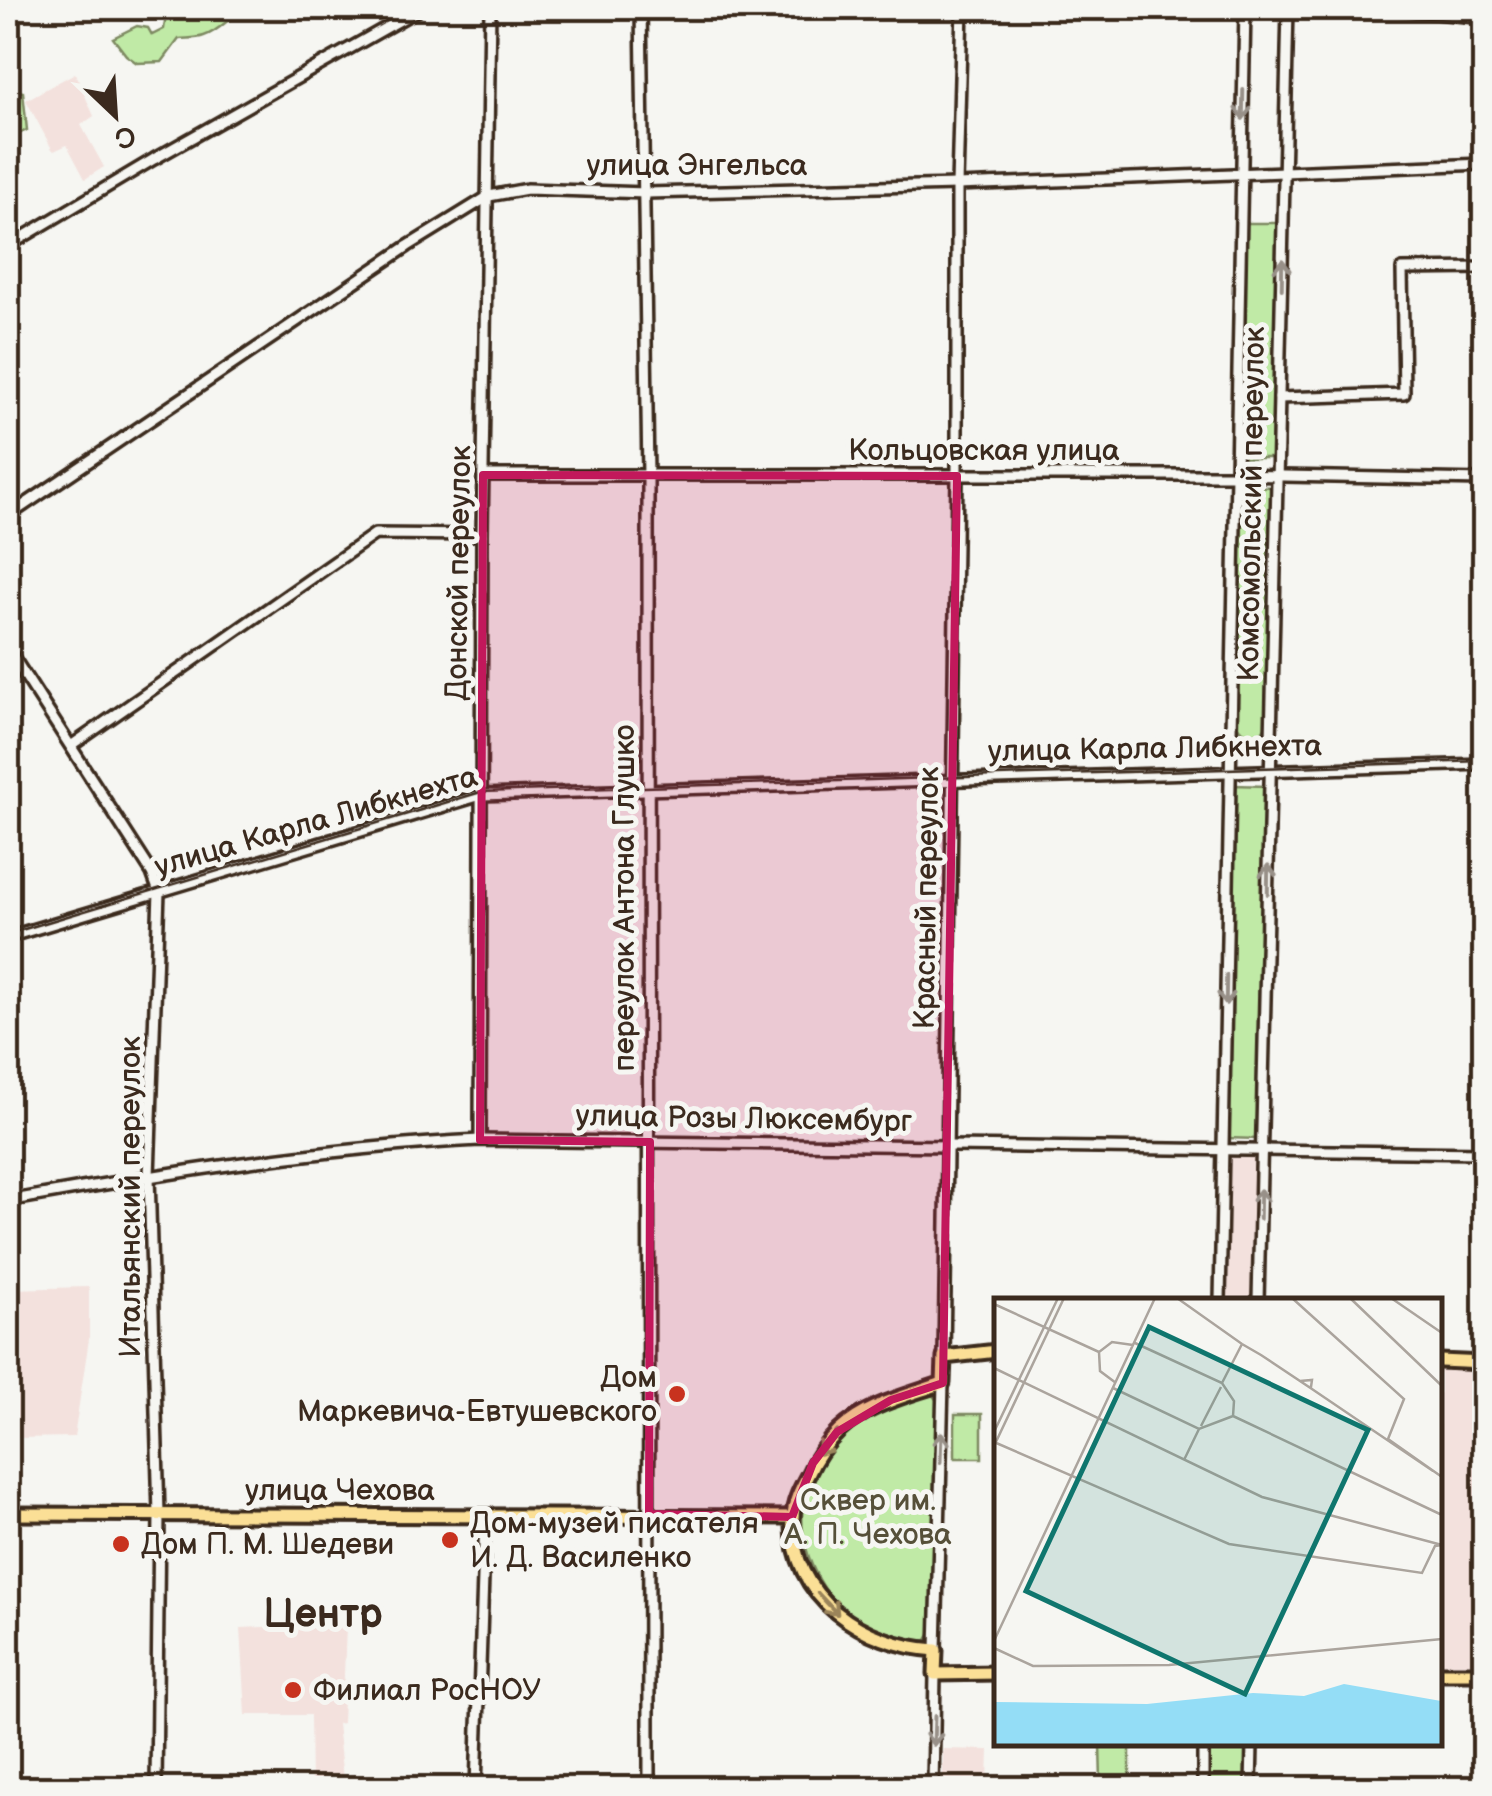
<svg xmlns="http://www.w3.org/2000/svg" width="1492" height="1796" viewBox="0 0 1492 1796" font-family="'Balsamiq Sans',sans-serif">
<rect width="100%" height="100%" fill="#f6f6f2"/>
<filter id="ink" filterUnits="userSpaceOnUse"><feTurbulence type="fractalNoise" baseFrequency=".01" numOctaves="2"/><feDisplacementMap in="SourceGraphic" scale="20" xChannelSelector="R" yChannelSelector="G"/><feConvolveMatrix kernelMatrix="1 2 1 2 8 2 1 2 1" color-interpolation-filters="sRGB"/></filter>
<g filter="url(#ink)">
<g fill="#f3e1dd">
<path d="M75,73L94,116L81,125L104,167L85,179L67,145L54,151L52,149L26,100Z"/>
<path d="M1223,1148L1261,1149L1258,1301H1220Z"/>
<path d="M89,1287V1339L74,1437L15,1438V1484H8V1289Z"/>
<path d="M1440,1361L1484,1363V1673H1440Z"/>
<path d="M301,1625L346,1627L342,1723L337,1724L344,1788H311L310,1715H246L241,1628Z"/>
<path d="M943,1749L989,1750L988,1783H1020L1019,1788H943Z"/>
</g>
<g fill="#c0eaa6" stroke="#7e8a62" stroke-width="2.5">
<path d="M167,8H246C231,15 219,32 204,36C196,39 187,38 179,39L162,62L137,63L126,55L113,38L137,26L148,28L152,35L164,29Z"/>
<path d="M14,90L23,92L27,130L14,136L8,128V93Z"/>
<path d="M1246,223H1281L1275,458H1240Z"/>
<path d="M1240,486L1275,487L1269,722L1262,732L1250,735L1240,729L1234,721Z"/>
<path d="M1234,785L1266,786L1258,1139L1226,1138Z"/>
<path d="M927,1393L932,1394L937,1401L933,1630L927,1640C834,1651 767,1529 822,1455C849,1420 887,1408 927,1393Z"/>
<rect x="955" y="1414" width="27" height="44"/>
<path d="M1100,1744H1130V1782H1101Z"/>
<path d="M1203,1744H1252L1251,1788H1203Z"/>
</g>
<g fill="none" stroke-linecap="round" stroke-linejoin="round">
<g stroke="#3b2a1e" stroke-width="16">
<g id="minor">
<path d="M641,8L648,475L649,1788"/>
<path d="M1388,8L1484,18"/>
<path d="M8,246L154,159L421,8"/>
<path d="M1279,398L1404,394L1402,269L1484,268"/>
<path d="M483,475H1236L1484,480"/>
<path d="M8,516L408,246L489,196L527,189L646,193L957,185L1484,164"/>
<path d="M8,649L152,873L159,892L149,1176L159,1514L156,1788"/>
<path d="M71,746L375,534L482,535"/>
<path d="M8,937L481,795L1484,764"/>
<path d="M480,1140L482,535L490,8"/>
<path d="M8,1201C163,1173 321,1148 480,1140L1484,1153"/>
<path d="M1220,1301L1245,8"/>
<path d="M1258,1301L1288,8"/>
<path d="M944,1357L957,476V185L962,8"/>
<path d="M936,1650L943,1383"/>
<path d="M476,1788L485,1516"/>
<path d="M933,1788L935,1674"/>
<path d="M1203,1788V1744"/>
<path d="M1251,1788L1252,1744"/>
</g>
</g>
<g stroke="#3b2a1e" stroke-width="19">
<g id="major">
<path d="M997,1351L944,1357L943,1383C907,1396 868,1404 839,1431C826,1443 815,1459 808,1475C801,1488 793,1502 793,1518C789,1598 865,1646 936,1650L935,1674L997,1673"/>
<path d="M1440,1361L1484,1363"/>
<path d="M8,1514L792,1517"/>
<path d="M1440,1673H1484"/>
</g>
</g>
<use href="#minor" stroke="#f6f6f2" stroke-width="9"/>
<use href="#major" stroke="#fbdf96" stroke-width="11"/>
<path stroke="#3b2a1e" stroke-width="2.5" d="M8,934L481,792L1484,761"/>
</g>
<defs><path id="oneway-shaft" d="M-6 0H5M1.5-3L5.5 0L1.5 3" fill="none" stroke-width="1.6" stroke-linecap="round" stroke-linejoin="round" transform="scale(2.5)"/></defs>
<g stroke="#989088">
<use href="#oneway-shaft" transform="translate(1243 105) rotate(91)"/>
<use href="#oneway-shaft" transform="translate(1282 274) rotate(-89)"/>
<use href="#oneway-shaft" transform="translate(1268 879) rotate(-89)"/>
<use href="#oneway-shaft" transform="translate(1226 990) rotate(91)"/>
<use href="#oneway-shaft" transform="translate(1260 1204) rotate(-89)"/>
<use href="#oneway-shaft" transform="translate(941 1447) rotate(-88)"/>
<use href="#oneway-shaft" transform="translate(934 1731) rotate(92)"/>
</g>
<g stroke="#9b845a">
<use href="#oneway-shaft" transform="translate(828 1443) rotate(129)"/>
<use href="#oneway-shaft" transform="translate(828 1604) rotate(47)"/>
</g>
</g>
<path fill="#c2185b" fill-opacity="0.2" stroke="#c2185b" stroke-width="8" stroke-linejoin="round" d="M483,475L957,476L943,1383L891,1400L837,1432L813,1463L792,1517L649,1514L650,1142L480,1140Z"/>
<g fill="#c8321e" stroke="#f6f6f2" stroke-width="4">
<circle cx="677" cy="1394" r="10"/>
<circle cx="450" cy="1540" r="10"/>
<circle cx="121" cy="1544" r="10"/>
<circle cx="293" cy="1690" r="10"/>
</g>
<g text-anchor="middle" stroke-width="10" stroke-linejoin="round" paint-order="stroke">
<g font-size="30" fill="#3b2a1e" stroke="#f6f6f2">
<text x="697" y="175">улица Энгельса</text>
<text x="984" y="460">Кольцовская улица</text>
<text transform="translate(1251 504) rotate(-89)" y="10">Комсомольский переулок</text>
<text transform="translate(458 573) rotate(-89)" y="10">Донской переулок</text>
<text transform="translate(1155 748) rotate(-1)" y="10">улица Карла Либкнехта</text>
<text transform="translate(316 821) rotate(-16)" y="10">улица Карла Либкнехта</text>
<text transform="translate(624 898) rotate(-90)" y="10">переулок Антона Глушко</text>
<text transform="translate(926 898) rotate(-89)" y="10">Красный переулок</text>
<text transform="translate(744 1118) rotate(1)" y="10">улица Розы Люксембург</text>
<text transform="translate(130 1197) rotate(-90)" y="10">Итальянский переулок</text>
<text x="340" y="1500">улица Чехова</text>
</g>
<g font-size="30" fill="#3b2a1e" stroke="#f6f6f2" text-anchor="start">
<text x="657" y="1387" text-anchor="end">Дом<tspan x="657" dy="34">Маркевича-Евтушевского</tspan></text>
<text x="470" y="1533">Дом-музей писателя<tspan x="470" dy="34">И. Д. Василенко</tspan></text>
<text x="141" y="1554">Дом П. М. Шедеви</text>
<text x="313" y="1700">Филиал РосНОУ</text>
</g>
<g font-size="30" fill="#565039" stroke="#f6f6f2">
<text x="868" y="1510">Сквер им.<tspan x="868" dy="34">А. П. Чехова</tspan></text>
</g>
<g font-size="40" font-weight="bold" fill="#3b2a1e" stroke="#f6f6f2">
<text x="323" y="1627">Центр</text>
</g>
</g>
<g transform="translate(994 1298)">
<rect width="448" height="448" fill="#f6f6f2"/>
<path d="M350,386L447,403V447H0V404L153,406L259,395L310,398Z" fill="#94ddf6"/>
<path fill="none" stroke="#aba49d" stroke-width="2.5" d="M183,0L248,46L267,57L315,89H317L318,82L306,83M298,0L410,101L394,141L448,179M356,0L448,88M397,0L448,35M0,6L105,54M0,70L268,199L448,247M122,85L106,73L105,54L118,44L139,47M228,85L248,46M315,89L439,173M119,90L205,131L239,118L240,103L228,85L141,45M239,118L448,217M207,128L227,89M0,134L64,0M0,144L235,246L428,275L441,248L448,247M0,148L70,0M190,162L205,131M0,343L161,0M0,350L39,368L175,367L448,341"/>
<path fill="#0f766e" fill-opacity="0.15" stroke="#0f766e" stroke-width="5" d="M155,29L374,132L251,396L32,293Z"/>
<rect width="448" height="448" fill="none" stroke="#3b2a1e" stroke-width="5"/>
</g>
<rect width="1492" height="1796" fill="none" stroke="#f6f6f2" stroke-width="40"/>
<rect x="20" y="20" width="1452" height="1756" fill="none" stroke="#3b2a1e" stroke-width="4" filter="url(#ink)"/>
<g transform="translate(115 115) rotate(155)" stroke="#f6f6f2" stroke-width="8" paint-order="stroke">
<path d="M0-8L18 38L0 25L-18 38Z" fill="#3b2a1e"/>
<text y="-15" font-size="28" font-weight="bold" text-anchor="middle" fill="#3b2a1e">С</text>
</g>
</svg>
